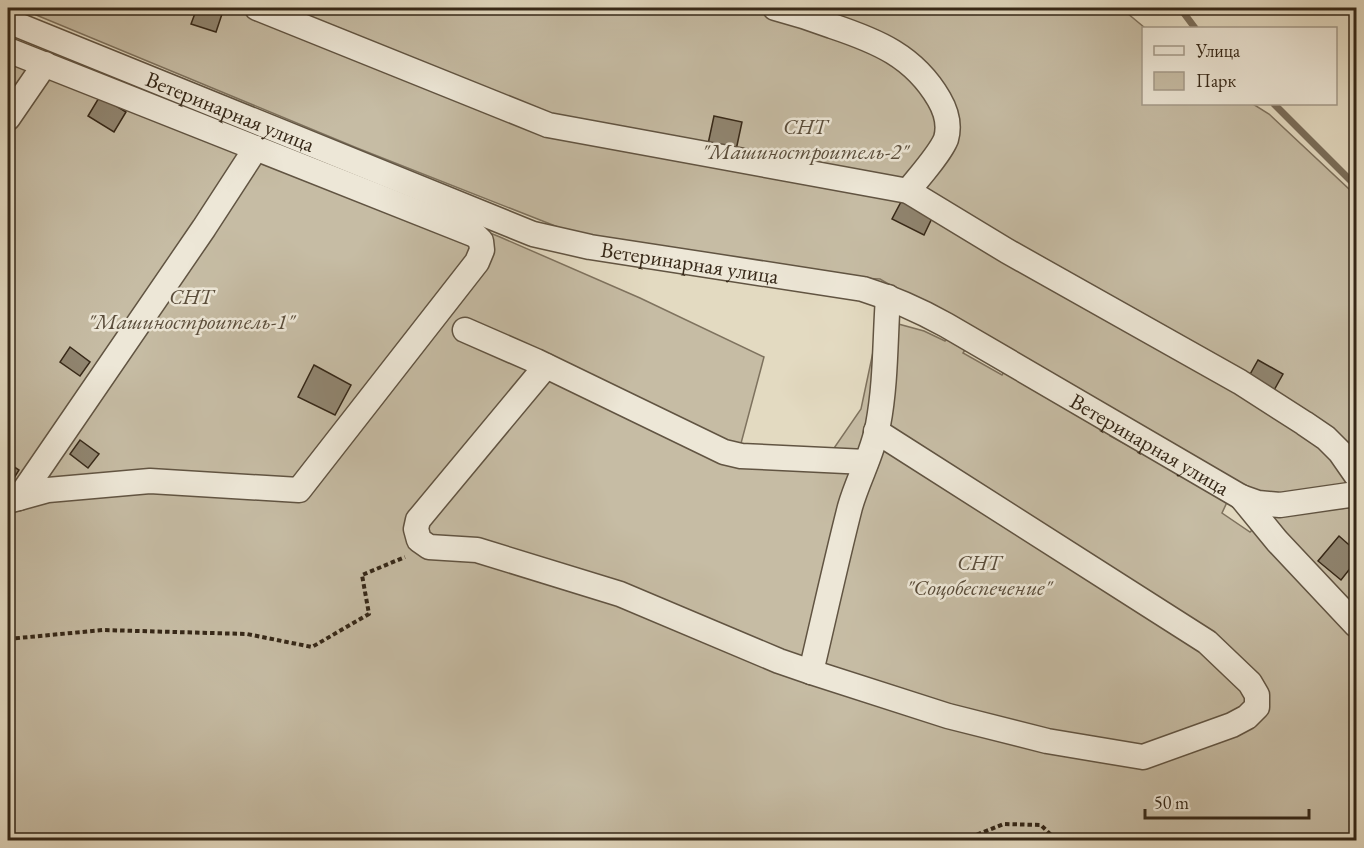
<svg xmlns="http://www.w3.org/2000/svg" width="1364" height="848" viewBox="0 0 1364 848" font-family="'EB Garamond',serif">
<rect width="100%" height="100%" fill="#e3dac1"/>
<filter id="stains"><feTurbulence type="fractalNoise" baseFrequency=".00333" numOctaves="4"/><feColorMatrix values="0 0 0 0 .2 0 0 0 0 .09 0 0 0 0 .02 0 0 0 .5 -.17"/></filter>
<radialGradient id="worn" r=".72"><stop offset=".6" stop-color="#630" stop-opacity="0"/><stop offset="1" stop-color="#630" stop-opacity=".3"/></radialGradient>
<g fill="#c6bca4" stroke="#7e725e" stroke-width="1.5">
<path d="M10,8H1121L1145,28H1144V104H1253L1269,114L1350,190L1356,204V481L1332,491L1258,496L1230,482L880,279L859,278L635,247L568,231L357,148L29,12Z"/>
<path d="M8,40L56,58L500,237L640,298L764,357L740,447L830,454L861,409L880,319L924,331L945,341L949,335L968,345L963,353L1002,375L1006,369L1113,430L1110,436L1228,500L1222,513L1250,532L1266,517L1356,507V840H8Z"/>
</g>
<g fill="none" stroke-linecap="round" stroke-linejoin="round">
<g stroke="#7a6e5b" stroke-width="7">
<path d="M1180,8L1195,28"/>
<path d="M1274,104L1356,186"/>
</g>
</g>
<g fill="#908570" stroke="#362818" stroke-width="1.5">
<path d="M197,8H224L216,32L191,24Z"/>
<path d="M100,96L126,112L114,132L88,116Z"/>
<path d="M714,116L742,122L736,150L708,144Z"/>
<path d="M902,200L933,216L924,235L892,219Z"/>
<path d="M70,347L90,362L80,376L60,362Z"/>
<path d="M1258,360L1283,374L1273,392L1248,378Z"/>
<path d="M314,365L351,385L335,415L298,397Z"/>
<path d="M80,440L99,454L88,468L70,454Z"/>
<path d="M8,463L19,470L11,483L8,481Z"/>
<path d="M1339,536L1356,551V561L1341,580L1318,561Z"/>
</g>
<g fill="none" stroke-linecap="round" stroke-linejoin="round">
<g stroke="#615442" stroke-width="27">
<g id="street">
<path d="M257,8L548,125L908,191L1007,251L1240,382L1304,423L1326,438L1340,452L1356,475"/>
<path d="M775,8C794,13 813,19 832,26C877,41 914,56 939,99C946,111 950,125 946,139C940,154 919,177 908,191"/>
<path id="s1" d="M8,21L533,234L590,247L863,289C892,298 919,310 946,325L1241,497L1258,503L1280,505L1356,494"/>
<path d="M8,50L475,235L481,241L482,250L477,262L299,490L150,481L48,490L8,501"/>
<path d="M8,118L45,64"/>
<path d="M465,330L536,361L724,452L741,456L866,462"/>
<path d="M546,366L418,520L416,529L419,540L429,547L477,550L620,594L779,661L811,672L948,716L1047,741L1143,757L1232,725L1247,717L1257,707V695L1250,683L1207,642L876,431"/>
<path d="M1241,497L1277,541L1356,625"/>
<path d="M19,498L204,228L256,148"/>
<path d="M811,672C824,617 836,562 850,507C858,479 873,453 878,425C886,383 885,339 888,297"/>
</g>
</g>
<g stroke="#362818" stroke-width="4" stroke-dasharray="4.5 3" stroke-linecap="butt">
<path d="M8,639L103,630L247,634L312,647L369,614L362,575L405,557"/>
<path d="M963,840L1004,824L1041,825L1056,840"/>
<path d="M1348,840L1356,839"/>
</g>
<use href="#street" stroke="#ede7d7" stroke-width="24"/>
</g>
<g text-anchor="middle" stroke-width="5" stroke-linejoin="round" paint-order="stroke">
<g font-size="22" fill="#362818" stroke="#ede7d7">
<text dy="8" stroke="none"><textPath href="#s1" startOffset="240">Ветеринарная улица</textPath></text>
<text dy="8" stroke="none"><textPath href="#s1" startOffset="726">Ветеринарная улица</textPath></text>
<text dy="8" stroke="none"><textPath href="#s1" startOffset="1228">Ветеринарная улица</textPath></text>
</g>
<g font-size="22" font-style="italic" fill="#5a4d3b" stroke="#ede7d7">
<text x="805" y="134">СНТ<tspan x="805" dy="25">"Машиностроитель-2"</tspan></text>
<text x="191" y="304">СНТ<tspan x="191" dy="25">"Машиностроитель-1"</tspan></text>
<text x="979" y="570">СНТ<tspan x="979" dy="25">"Соцобеспечение"</tspan></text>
</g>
</g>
<rect width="1364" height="848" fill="none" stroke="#e3dac1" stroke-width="30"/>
<rect x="9" y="9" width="1346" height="830" fill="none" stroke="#362818" stroke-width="3"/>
<rect x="15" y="15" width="1334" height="818" fill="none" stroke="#362818" stroke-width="1.5"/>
<rect x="1142" y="27" width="195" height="78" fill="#ede7d7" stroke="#a49b8b" stroke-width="1.5"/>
<rect x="1154" y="46" width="30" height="9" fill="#ede7d7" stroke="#a49b8b" stroke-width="1.5"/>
<text x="1196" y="57" font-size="18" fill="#362818">Улица</text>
<rect x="1154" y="72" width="30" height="18" fill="#c6bca4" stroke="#a49b8b" stroke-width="1.5"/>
<text x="1196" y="87" font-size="18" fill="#362818">Парк</text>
<path d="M1145 809v9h164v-9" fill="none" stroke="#362818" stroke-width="3"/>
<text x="1154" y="809" font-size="18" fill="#362818" stroke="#ede7d7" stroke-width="4.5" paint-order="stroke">50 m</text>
<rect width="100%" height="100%" filter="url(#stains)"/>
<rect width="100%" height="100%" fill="url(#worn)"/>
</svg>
